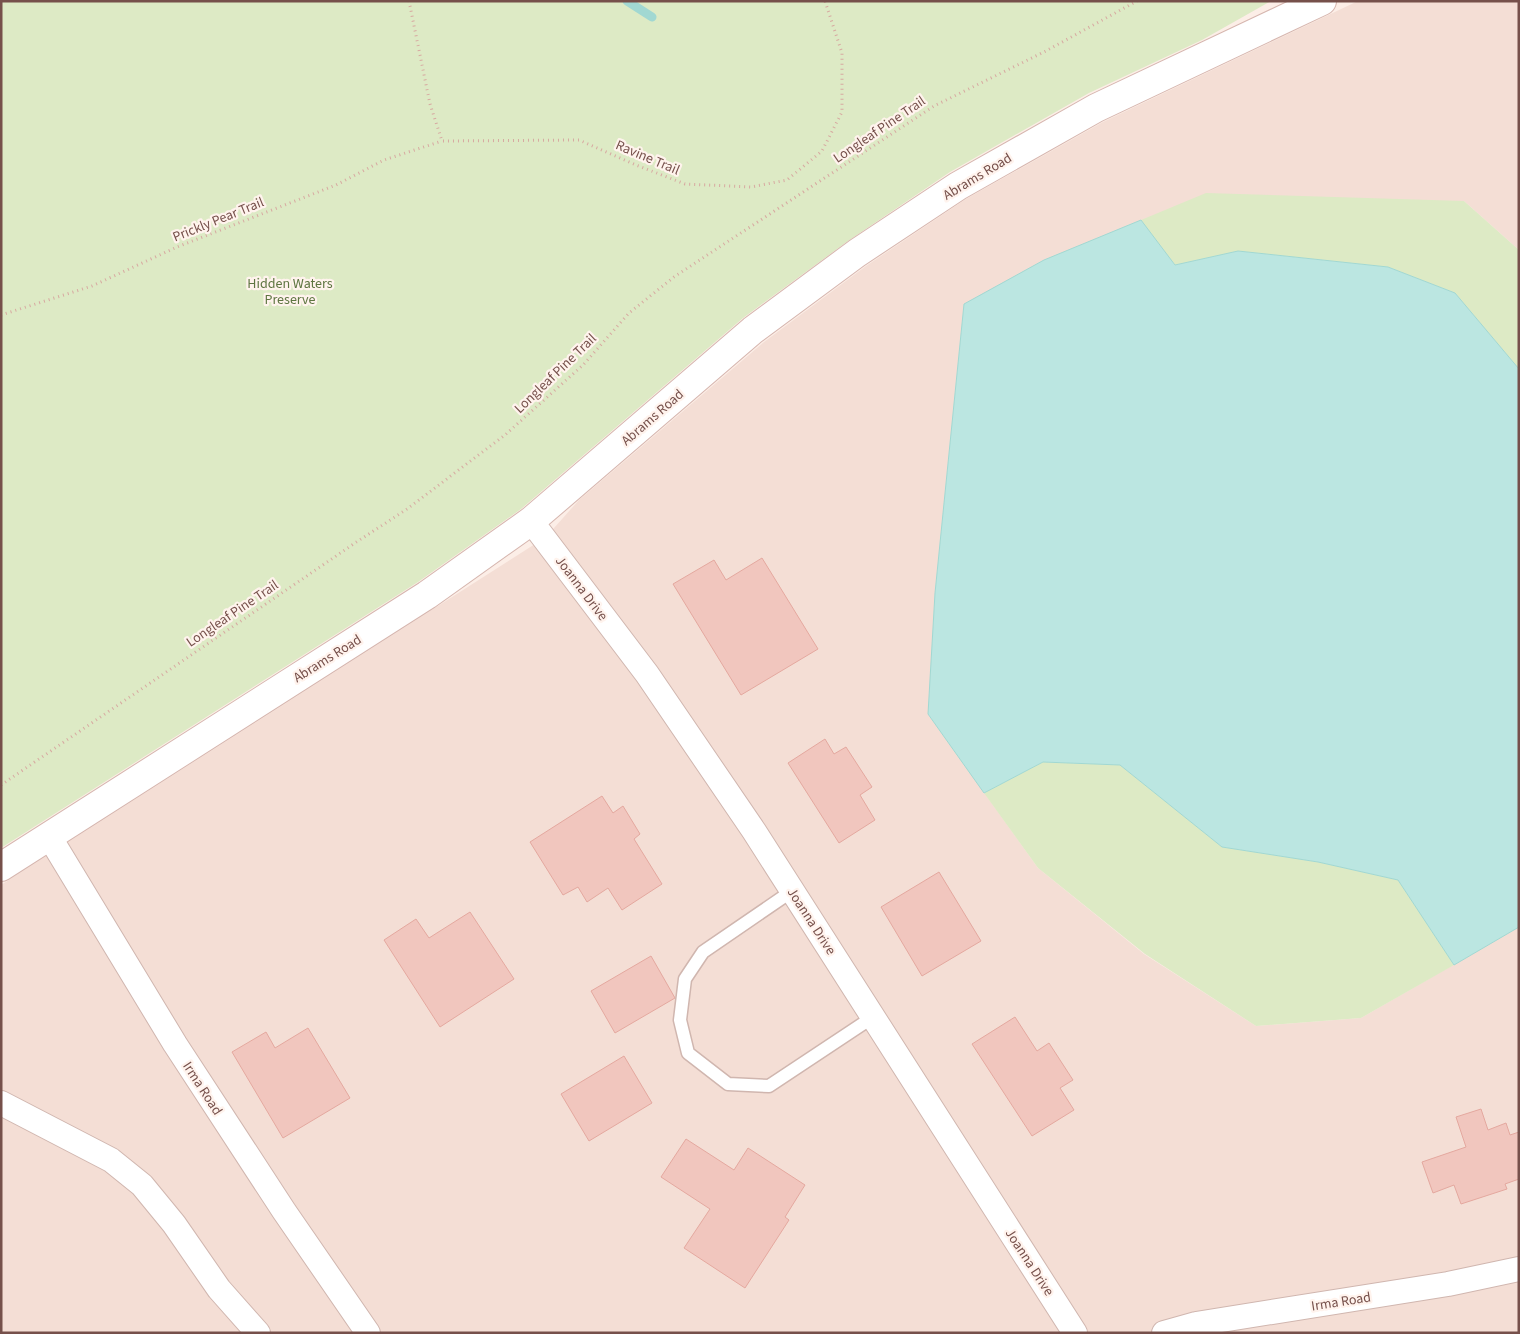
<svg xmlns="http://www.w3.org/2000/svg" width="1520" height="1334" viewBox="0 0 1520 1334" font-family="'Source Sans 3',sans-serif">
<rect width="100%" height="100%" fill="#fceee7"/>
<path fill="#f4ded5" d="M1358,1H1519V250L1464,201L964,304L935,593L928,714L1038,868L1144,954L1256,1026L1361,1018L1519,927V1333H1V885L546,537L579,500L764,342L866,266L966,199L1103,122Z"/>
<g fill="#ddeac5">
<path d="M1,1H1271L1202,40L1089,93L950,172L848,241L743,318L521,509L418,582L1,848Z"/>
<path d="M1206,193L1464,201L1519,250V369L1455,293L1388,267L1238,251L1175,265L1141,220Z"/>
<path d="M1043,762L1120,765L1222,847L1318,862L1398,880L1454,965L1361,1018L1256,1026L1145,954L1038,868L984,793Z"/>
</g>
<path fill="#bbe6e1" stroke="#a1d8d2" d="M1141,220L1175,265L1238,251L1388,267L1455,293L1519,369V927L1454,965L1398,880L1318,862L1222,847L1120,765L1043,762L984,793L928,714L935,593L964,304L1044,260Z"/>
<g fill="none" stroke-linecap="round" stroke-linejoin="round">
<path stroke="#a1d8d2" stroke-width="9" d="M627,1L652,17"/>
</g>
<g fill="#f1c6be" stroke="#e4a89f">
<path d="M762,558L818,649L741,695L673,584L714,560L726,580Z"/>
<path d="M825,739L834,754L846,747L872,787L860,795L875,820L839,843L788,763Z"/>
<path d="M602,796L613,813L623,806L640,834L634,839L662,884L622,910L608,888L587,902L578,887L563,895L530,842Z"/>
<path d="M939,872L981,941L922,976L881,907Z"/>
<path d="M470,912L514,979L440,1027L384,940L416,919L429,938Z"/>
<path d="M651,956L675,998L615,1033L591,991Z"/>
<path d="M1015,1017L1037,1051L1049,1043L1073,1080L1060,1088L1074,1110L1032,1136L972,1044Z"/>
<path d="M308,1028L350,1098L283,1138L232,1052L266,1032L275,1048Z"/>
<path d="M624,1056L652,1103L589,1141L561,1094Z"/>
<path d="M1481,1109L1488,1130L1506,1123L1510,1135L1519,1132V1179L1505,1184L1507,1189L1461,1204L1454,1185L1433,1193L1422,1162L1466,1147L1456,1117Z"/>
<path d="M686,1139L734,1170L748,1148L805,1185L785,1217L789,1220L745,1288L684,1248L710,1209L661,1177Z"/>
</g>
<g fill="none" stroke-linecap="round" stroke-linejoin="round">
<g stroke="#d0b6af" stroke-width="15">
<path id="lane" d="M792,891L703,952L685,979L680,1020L688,1053L728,1084L769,1086L873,1017"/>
</g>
<g stroke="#d0b6af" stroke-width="26">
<g id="street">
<path d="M531,521L647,674L754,831L1075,1333"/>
<path d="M49,836L175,1044L284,1211L368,1333"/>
<path d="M1,1103L111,1160L142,1185L174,1224L219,1289L258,1333"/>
<path d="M1164,1333L1196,1324L1448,1284L1519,1269"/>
</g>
</g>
<g stroke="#d6b6af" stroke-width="30">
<path id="secondary" d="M1,867L427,595L531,521L753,330L857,253L958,186L1096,108L1322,1"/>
</g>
<g stroke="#d7a9a1" stroke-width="3" stroke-dasharray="1 4" stroke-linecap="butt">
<path d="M409,1L430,104L442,141L579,140L636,165L685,184L751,187L787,180L822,151L842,112V53L825,1"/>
<path d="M1,315L92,286L177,247L336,185L384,160L442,141"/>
<path d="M1,785L355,543L407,509L505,435L583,365L629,313L674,277L934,106L1044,52L1137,1"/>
</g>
<use href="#lane" stroke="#fff" stroke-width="12"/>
<use href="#street" stroke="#fff" stroke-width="24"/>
<use href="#secondary" stroke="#fff" stroke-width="28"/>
</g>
<g text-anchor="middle" stroke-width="4.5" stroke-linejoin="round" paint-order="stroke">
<g font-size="14" fill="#76504b" stroke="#fff3ed">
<text transform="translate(879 129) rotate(-34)" y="5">Longleaf Pine Trail</text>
<text transform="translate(648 157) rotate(23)" y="5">Ravine Trail</text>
<text transform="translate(977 176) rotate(-31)" y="5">Abrams Road</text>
<text transform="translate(218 219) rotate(-22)" y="5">Prickly Pear Trail</text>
<text transform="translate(555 373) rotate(-44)" y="5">Longleaf Pine Trail</text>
<text transform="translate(652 417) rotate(-41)" y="5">Abrams Road</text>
<text transform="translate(582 588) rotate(53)" y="5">Joanna Drive</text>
<text transform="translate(232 613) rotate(-34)" y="5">Longleaf Pine Trail</text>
<text transform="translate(327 658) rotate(-32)" y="5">Abrams Road</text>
<text transform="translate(812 921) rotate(57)" y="5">Joanna Drive</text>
<text transform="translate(203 1088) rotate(57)" y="5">Irma Road</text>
<text transform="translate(1030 1262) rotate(57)" y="5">Joanna Drive</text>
<text transform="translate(1341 1301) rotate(-9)" y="5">Irma Road</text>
</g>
<g font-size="14" fill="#5e7541" stroke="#fff3ed">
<text x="290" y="288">Hidden Waters<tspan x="290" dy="16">Preserve</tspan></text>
</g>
</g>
<rect width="1520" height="1334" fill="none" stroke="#76504b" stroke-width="5"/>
</svg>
